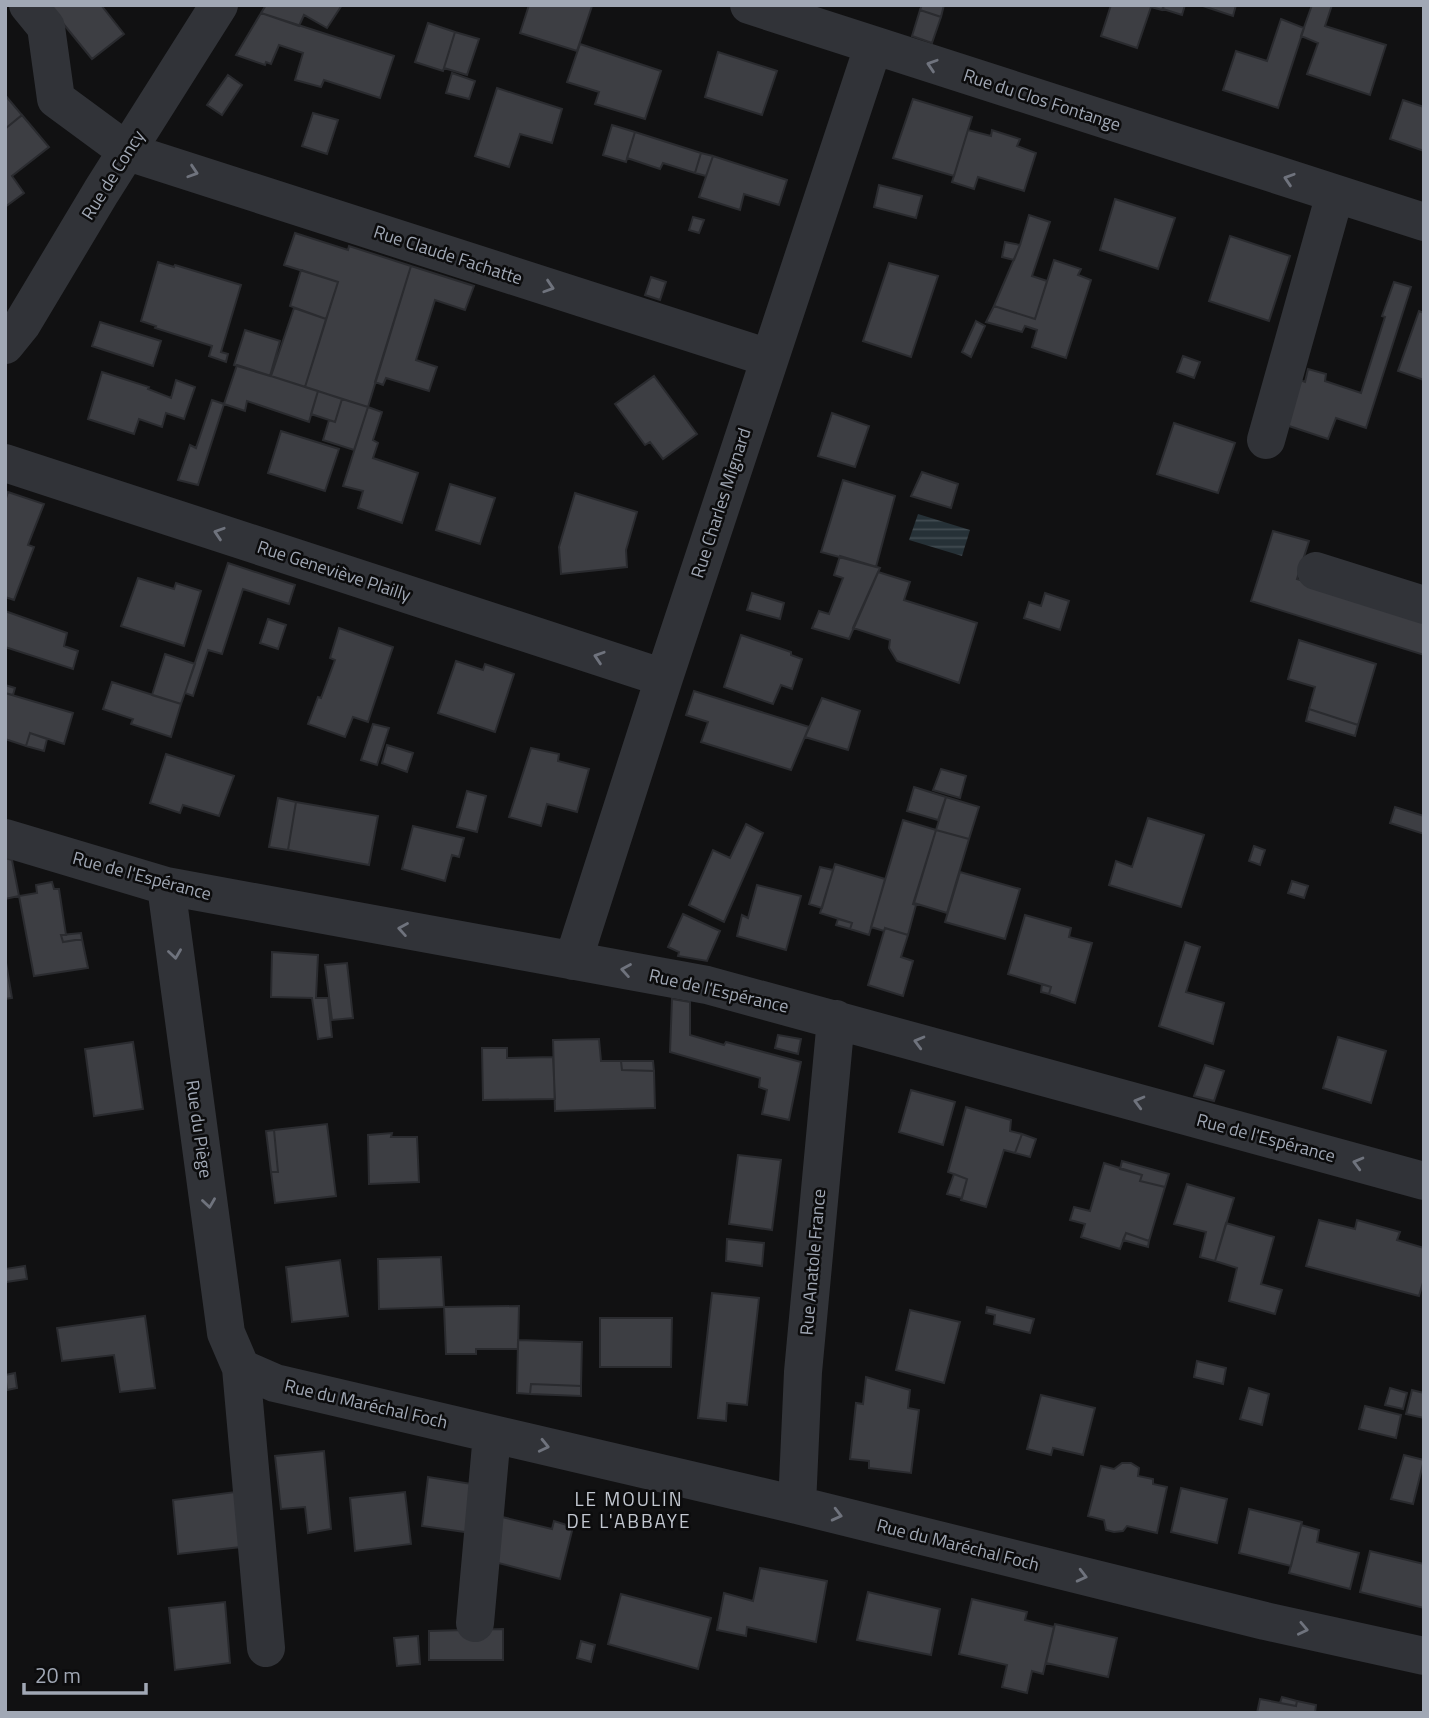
<svg xmlns="http://www.w3.org/2000/svg" width="1429" height="1718" viewBox="0 0 1429 1718" font-family="'Titillium Web',sans-serif">
  <style>
    .water { fill: url(#water-rules) }
    .building { fill: #3d3e43; stroke: #2a2b2f; stroke-width: 2 }
    .lines { fill: none; stroke-linecap: round; stroke-linejoin: round }
    .minor { stroke: #313338; stroke-width: 38 }
    .oneway { stroke: #6f737d }
    .labels { text-anchor: middle; stroke-width: 5; stroke-linejoin: round; paint-order: stroke }
    .street-label { font-size: 18px; fill: #a1a8b5; stroke: #0c0c0d }
    .neighbourhood-label { font-size: 19px; letter-spacing: 2px; fill: #c2c7d0; stroke: #0c0c0d }
  </style>
  <defs>
    <pattern id="water-rules" width="6" height="5" patternUnits="userSpaceOnUse" patternTransform="scale(1.75)"><rect width="6" height="5" fill="#263137"/><path d="M0 2.5h6" fill="none" stroke="#424c52"/></pattern>
  </defs>
  <rect width="100%" height="100%" fill="#111112"/>
  <path class="water" d="M918,514L970,530L962,556L909,540Z"/>
  <path class="building" d="M48,5H101L124,34L92,59Z
    M266,5H342L327,28L304,15L299,26L261,13Z
    M529,5L592,6L577,51L520,33Z
    M922,5H944L941,17L920,10Z
    M1111,5H1164L1162,10L1151,7L1137,48L1101,36Z
    M1164,5H1185L1182,15L1163,9Z
    M1200,5H1236L1233,16Z
    M1312,5H1332L1325,26L1386,45L1370,95L1307,74L1318,43L1301,36Z
    M920,10L941,17L932,43L912,36Z
    M261,13L394,56L380,98L324,80L321,87L295,80L303,53L279,45L271,64L266,62L265,65L236,55Z
    M1281,19L1304,28L1278,108L1223,90L1236,51L1267,61Z
    M428,23L455,32L443,71L415,62Z
    M455,32L479,39L467,75L444,68Z
    M580,44L661,71L645,119L595,104L599,92L567,82Z
    M718,52L777,71L762,115L705,97Z
    M452,73L475,81L469,99L446,93Z
    M228,75L242,85L222,115L207,105Z
    M497,88L562,109L552,143L520,134L509,167L475,156Z
    M5,95L22,115L5,129Z
    M913,99L972,117L954,176L893,158Z
    M1403,100L1424,107V151L1390,139Z
    M313,113L338,120L327,154L302,146Z
    M22,115L49,147L12,176L24,193L5,207V129Z
    M612,125L635,132L626,162L603,155Z
    M968,130L991,136L992,130L1020,139L1017,146L1036,153L1024,191L978,177L974,189L952,182Z
    M635,132L701,153L695,173L663,163L660,169L627,158Z
    M701,153L713,156L706,176L695,173Z
    M713,156L787,180L779,205L744,194L740,210L699,197Z
    M879,185L922,196L916,218L874,207Z
    M1115,199L1175,218L1158,269L1100,250Z
    M1029,215L1050,222L1032,276L1047,281L1035,319L994,306L1020,245Z
    M693,217L704,220L699,233L689,230Z
    M295,233L348,250L349,246L411,266L368,407L305,387L338,282L284,265Z
    M1230,236L1290,256L1269,321L1209,301Z
    M1005,242L1020,245L1014,260L1002,257Z
    M1054,260L1081,269L1078,275L1091,280L1066,358L1032,347L1037,330L1025,326L1022,332L986,322L994,306L1035,319Z
    M158,262L174,267L175,265L241,285L221,352L228,354L226,362L209,356L212,346L155,328L156,326L141,321Z
    M889,263L938,276L911,357L863,341Z
    M411,266L474,286L465,310L435,300L416,360L437,367L429,391L386,378L383,385L375,382Z
    M301,270L338,282L326,319L290,306Z
    M651,277L666,282L660,300L645,295Z
    M1394,282L1411,287L1366,428L1336,418L1328,439L1286,425L1300,380L1305,382L1308,369L1326,374L1325,381L1361,393L1385,317L1382,316Z
    M294,308L326,319L305,387L271,376Z
    M1419,311L1424,313V380L1398,371Z
    M976,321L985,326L971,357L962,352Z
    M100,322L161,341L153,366L92,346Z
    M245,330L280,341L270,376L234,365Z
    M1183,356L1200,362L1194,378L1177,372Z
    M237,365L318,391L309,422L247,401L245,411L224,404Z
    M102,372L149,387L148,389L171,398L176,380L195,387L184,419L166,413L162,427L139,419L134,434L88,419Z
    M654,376L697,434L663,459L650,442L645,445L615,404Z
    M318,391L342,399L335,422L311,414Z
    M342,399L368,407L354,450L323,440L329,420L335,422Z
    M212,400L224,404L198,485L178,480L190,445L196,448Z
    M368,407L382,412L373,440L378,443L373,458L418,473L402,523L358,508L363,491L343,486Z
    M832,413L869,426L855,467L818,456Z
    M1174,423L1235,443L1218,493L1157,474Z
    M281,431L339,449L325,491L268,473Z
    M922,472L958,484L951,508L911,496Z
    M843,480L895,496L876,567L821,552Z
    M450,484L495,498L480,544L436,530Z
    M8,492L44,504L28,545L34,547L14,600L5,597V501Z
    M575,493L637,512L626,550L627,567L561,574L559,547Z
    M1273,531L1309,541L1297,579L1424,618V655L1251,601Z
    M840,556L880,568L849,639L812,628L819,611L829,614L843,578L834,575Z
    M228,563L295,585L289,604L243,589L222,654L208,650L193,696L185,693Z
    M878,572L910,582L904,600L977,623L959,683L897,661L889,648L890,640L853,628Z
    M138,578L174,589L176,583L201,591L184,646L121,626Z
    M752,593L784,603L780,619L747,610Z
    M1045,593L1069,601L1060,630L1024,618L1029,602L1041,606Z
    M5,611L67,633L64,646L78,651L73,669L5,647Z
    M268,619L286,625L278,649L260,643Z
    M339,628L393,647L368,722L353,717L345,737L308,724L318,697L321,698L335,660L330,658Z
    M741,635L791,652V655L802,659L792,689L781,685L773,704L724,687Z
    M1299,640L1376,664L1358,725L1309,709L1315,687L1288,679Z
    M165,654L195,664L181,704L152,695Z
    M456,661L483,670L485,664L514,674L495,732L438,713Z
    M112,682L181,704L171,737L131,724L133,719L103,709Z
    M5,685L15,688L13,695L5,693Z
    M694,691L809,727L791,770L701,742L708,722L686,715Z
    M5,693L73,713L64,744L30,733L26,746L5,739Z
    M822,698L860,711L848,750L805,737Z
    M1309,709L1358,725L1355,736L1306,721Z
    M373,724L389,728L377,765L361,760Z
    M30,733L47,739L44,751L26,746Z
    M387,745L413,753L407,772L382,763Z
    M531,748L559,754L558,761L589,769L577,812L547,804L541,826L509,817Z
    M166,754L234,776L219,816L183,805L180,813L150,803Z
    M941,769L966,776L960,798L933,790Z
    M914,787L946,797L938,820L907,811Z
    M467,791L486,796L477,832L457,827Z
    M946,797L979,807L969,839L936,830Z
    M278,798L296,802L288,850L269,847Z
    M296,802L378,816L369,865L288,850Z
    M1395,807L1424,816V834L1390,823Z
    M1148,818L1204,835L1181,907L1109,885L1116,861L1132,867Z
    M903,820L936,830L913,904L916,905L908,935L885,928L884,931L871,927Z
    M746,824L763,833L724,922L689,905L713,850L730,858Z
    M413,826L464,838L459,857L452,855L445,881L402,869Z
    M936,830L969,839L947,913L914,903Z
    M1254,846L1265,850L1260,865L1249,861Z
    M5,858L12,860L19,896L5,899Z
    M835,864L885,879L869,935L850,929L852,923L820,913Z
    M820,867L833,870L822,908L809,904Z
    M960,872L1020,889L1005,939L945,922Z
    M1292,881L1308,886L1304,898L1288,893Z
    M52,882L54,889H59L66,935H61L63,942L82,939L88,968L34,976L19,896L37,893L36,885Z
    M757,885L801,896L786,950L737,936L742,915L748,918Z
    M683,914L720,931L707,961L678,956L679,952L668,947Z
    M1025,915L1071,928L1069,937L1092,943L1075,1003L1049,994L1051,987L1008,974Z
    M838,919L852,923L850,929L836,925Z
    M885,928L908,935L901,957L913,961L903,996L868,985Z
    M81,933L82,939L63,942L61,935Z
    M1185,942L1200,947L1186,992L1224,1003L1213,1044L1159,1026Z
    M272,952L318,955L316,998H328L332,1037L318,1039L312,998L271,997Z
    M5,957L12,998L5,999Z
    M347,963L353,1018L332,1020L325,965Z
    M1042,984L1051,987L1049,994L1041,992Z
    M672,999L690,1002V1035L724,1045L726,1042L801,1062L789,1120L762,1114L767,1090L759,1087L760,1078L670,1052Z
    M778,1035L801,1039L798,1054L775,1048Z
    M1338,1037L1386,1051L1371,1103L1323,1088Z
    M599,1039L601,1061H621L622,1070L654,1071L655,1108L555,1111L553,1040Z
    M133,1042L143,1109L94,1116L85,1049Z
    M482,1048H507V1058L553,1057L555,1099L483,1100Z
    M621,1061H653L654,1071L622,1070Z
    M1205,1065L1224,1071L1214,1101L1194,1096Z
    M911,1090L955,1102L943,1145L899,1132Z
    M966,1107L1011,1120L1010,1131L1022,1134L1015,1153L1004,1150L986,1207L961,1200L967,1179L948,1172Z
    M327,1124L336,1196L275,1203L271,1172H278L274,1130Z
    M274,1130L278,1172H271L266,1131Z
    M392,1133L391,1137H417L419,1182L369,1184L368,1135Z
    M1022,1134L1036,1139L1030,1157L1015,1153Z
    M738,1155L781,1160L772,1230L729,1224Z
    M1122,1161L1169,1174L1165,1187L1140,1181L1142,1175L1120,1169Z
    M1104,1163L1142,1175L1140,1181L1165,1187L1149,1241L1126,1233L1120,1249L1081,1237L1085,1224L1070,1220L1074,1207L1090,1211Z
    M954,1174L967,1179L962,1198L947,1194Z
    M1187,1184L1234,1198L1215,1261L1200,1257L1206,1232L1174,1224Z
    M1319,1220L1355,1229L1357,1220L1400,1232L1397,1240L1424,1248V1279L1419,1296L1306,1266Z
    M1226,1223L1274,1237L1261,1284L1282,1290L1275,1314L1229,1301L1237,1268L1215,1261Z
    M1126,1233L1149,1241L1148,1247L1123,1240Z
    M727,1239L764,1243L762,1266L726,1261Z
    M441,1257L444,1307L379,1309L378,1259Z
    M340,1260L348,1316L292,1322L286,1267Z
    M25,1266L27,1279L6,1282L5,1269Z
    M712,1293L759,1298L747,1405L727,1403L726,1421L698,1418Z
    M519,1306L518,1349H476V1354H446L444,1307Z
    M987,1307L1034,1319L1030,1333L994,1324L995,1315L986,1313Z
    M910,1310L960,1322L944,1383L896,1370Z
    M145,1316L155,1388L120,1392L114,1355L62,1361L57,1328Z
    M600,1318H672L671,1367H600Z
    M518,1340L582,1342L581,1386L531,1384L530,1394L517,1393Z
    M1197,1361L1226,1368L1223,1384L1194,1377Z
    M15,1373L17,1388L7,1390L5,1375Z
    M866,1377L910,1390L908,1408L919,1410L911,1473L869,1468V1461L850,1459L856,1403L863,1404Z
    M531,1384L581,1386V1396L530,1394Z
    M1249,1388L1269,1394L1262,1425L1240,1419Z
    M1390,1388L1407,1393L1403,1409L1385,1405Z
    M1412,1390L1424,1393V1418L1406,1414Z
    M1041,1395L1095,1408L1083,1455L1053,1448L1051,1455L1027,1449Z
    M1365,1406L1401,1415L1396,1438L1359,1429Z
    M324,1451L331,1529L308,1533L305,1507L281,1509L275,1456Z
    M1404,1455L1424,1460L1413,1504L1391,1499Z
    M1122,1463H1131L1139,1468L1138,1476L1153,1479V1484L1167,1487L1157,1533L1127,1526L1123,1531L1114,1532L1106,1530L1104,1520L1088,1516L1101,1466L1114,1469Z
    M428,1477L478,1485L472,1533L422,1526Z
    M1181,1488L1227,1499L1217,1543L1171,1532Z
    M235,1492L241,1547L178,1554L173,1500Z
    M405,1492L411,1544L355,1551L350,1498Z
    M1249,1509L1302,1522L1291,1566L1239,1553Z
    M498,1516L552,1529L554,1521L573,1527L560,1579L487,1560Z
    M1301,1525L1319,1530L1317,1542L1359,1553L1350,1589L1289,1573Z
    M1370,1551L1424,1564V1608L1360,1592Z
    M760,1568L827,1581L816,1642L747,1627L746,1636L717,1630L724,1593L753,1601Z
    M868,1592L940,1609L931,1655L857,1640Z
    M621,1594L711,1618L698,1669L608,1644Z
    M972,1599L1027,1612L1025,1620L1054,1627L1043,1674L1032,1671L1027,1693L1002,1687L1007,1665L959,1654Z
    M225,1602L230,1663L175,1670L169,1608Z
    M1055,1624L1117,1638L1108,1677L1046,1663Z
    M503,1629V1660H429V1631Z
    M418,1636L420,1664L397,1666L394,1638Z
    M581,1641L595,1645L591,1662L577,1658Z
    M1282,1697L1297,1701L1296,1706L1280,1703Z
    M1260,1699L1296,1706L1297,1701L1316,1705L1315,1713H1257Z"/>
  <g class="lines">
    <path class="minor" d="M28,5L46,27L56,99L128,152L769,358
      M749,5L1424,222
      M5,345L22,324L101,192L219,5
      M1266,440L1335,194
      M5,463L664,678
      M1316,571L1424,605
      M5,838L166,886L707,985L1424,1181
      M166,886L226,1333L241,1368L266,1648
      M573,961L664,678L873,47
      M241,1368L275,1383L797,1505L1265,1621L1424,1656
      M797,1505L803,1372L836,1019
      M475,1623L492,1434"/>
  </g>
  <defs><path id="oneway-chevron" d="M-2-3.5L2.5 0L-2 3.5" fill="none" stroke-width="1.6" stroke-linecap="round" stroke-linejoin="round" transform="scale(1.75)"/></defs>
  <g class="oneway">
    <use href="#oneway-chevron" transform="translate(932 65) rotate(-162)"/>
    <use href="#oneway-chevron" transform="translate(193 172) rotate(18)"/>
    <use href="#oneway-chevron" transform="translate(1289 179) rotate(-162)"/>
    <use href="#oneway-chevron" transform="translate(549 287) rotate(18)"/>
    <use href="#oneway-chevron" transform="translate(219 533) rotate(-162)"/>
    <use href="#oneway-chevron" transform="translate(599 657) rotate(-162)"/>
    <use href="#oneway-chevron" transform="translate(403 929) rotate(-170)"/>
    <use href="#oneway-chevron" transform="translate(175 954) rotate(82)"/>
    <use href="#oneway-chevron" transform="translate(626 970) rotate(-170)"/>
    <use href="#oneway-chevron" transform="translate(919 1042) rotate(-165)"/>
    <use href="#oneway-chevron" transform="translate(1139 1102) rotate(-165)"/>
    <use href="#oneway-chevron" transform="translate(1358 1163) rotate(-165)"/>
    <use href="#oneway-chevron" transform="translate(209 1203) rotate(82)"/>
    <use href="#oneway-chevron" transform="translate(544 1446) rotate(13)"/>
    <use href="#oneway-chevron" transform="translate(837 1515) rotate(14)"/>
    <use href="#oneway-chevron" transform="translate(1082 1576) rotate(14)"/>
    <use href="#oneway-chevron" transform="translate(1303 1629) rotate(12)"/>
  </g>
  <g class="labels">
    <g class="street-label">
      <text transform="translate(1042 100) rotate(18)" y="6">Rue du Clos Fontange</text>
      <text transform="translate(113 175) rotate(-58)" y="6">Rue de Concy</text>
      <text transform="translate(448 255) rotate(18)" y="6">Rue Claude Fachatte</text>
      <text transform="translate(721 503) rotate(-72)" y="6">Rue Charles Mignard</text>
      <text transform="translate(334 571) rotate(18)" y="6">Rue Geneviève Plailly</text>
      <text transform="translate(142 876) rotate(15)" y="6">Rue de l'Espérance</text>
      <text transform="translate(719 991) rotate(13)" y="6">Rue de l'Espérance</text>
      <text transform="translate(199 1129) rotate(82)" y="6">Rue du Piège</text>
      <text transform="translate(1266 1138) rotate(15)" y="6">Rue de l'Espérance</text>
      <text transform="translate(813 1262) rotate(-85)" y="6">Rue Anatole France</text>
      <text transform="translate(366 1404) rotate(13)" y="6">Rue du Maréchal Foch</text>
      <text transform="translate(958 1545) rotate(14)" y="6">Rue du Maréchal Foch</text>
    </g>
    <g class="neighbourhood-label">
      <text x="629" y="1506">LE MOULIN<tspan x="629" dy="22">DE L'ABBAYE</tspan></text>
    </g>
  </g>
  <rect width="1429" height="1718" fill="none" stroke="#a1a8b5" stroke-width="14"/>
  <path d="M24 1683v10h122v-10" fill="none" stroke="#a1a8b5" stroke-width="3.5"/>
  <text x="35" y="1683" font-size="21" fill="#a1a8b5" stroke="#0c0c0d" stroke-width="5" paint-order="stroke">20 m</text>
</svg>
